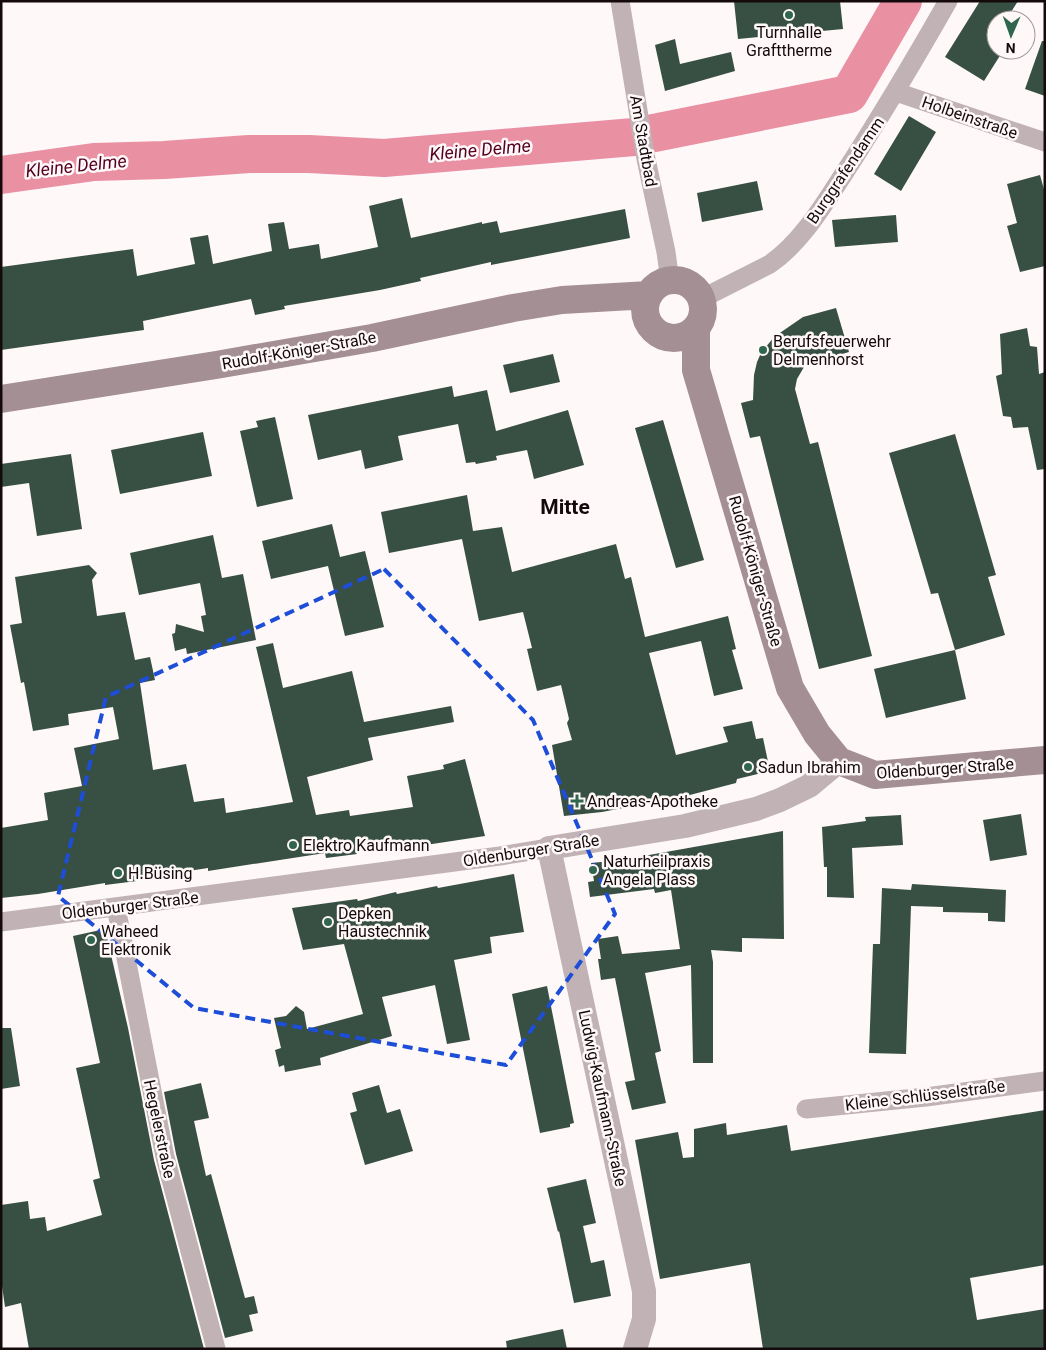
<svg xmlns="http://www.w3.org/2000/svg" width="1046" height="1350" viewBox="0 0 1046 1350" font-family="Roboto,sans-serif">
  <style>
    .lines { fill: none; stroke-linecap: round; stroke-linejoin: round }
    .river { stroke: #ea90a3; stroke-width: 38 }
    .building { fill: #384f43 }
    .minor { stroke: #c1b3b5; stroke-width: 19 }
    .tertiary { stroke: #c1b3b5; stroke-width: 24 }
    .secondary { stroke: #a49094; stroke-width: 28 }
    .marked { fill: none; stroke: #1d4ed8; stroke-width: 4; stroke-dasharray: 10 6; stroke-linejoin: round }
    .poi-dot { fill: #2f664d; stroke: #fff8f9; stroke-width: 2 }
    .labels { text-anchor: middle; stroke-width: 5; stroke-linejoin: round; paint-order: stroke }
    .poi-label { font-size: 16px; fill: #140a0c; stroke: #fff8f9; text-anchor: start }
    .street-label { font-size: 16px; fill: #140a0c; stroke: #fff8f9 }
    .water-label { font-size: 18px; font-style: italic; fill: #540121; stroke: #fff8f9 }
    .district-label { font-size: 21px; font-weight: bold; fill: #140a0c; stroke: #fff8f9 }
  </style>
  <rect width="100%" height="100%" fill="#fff8f9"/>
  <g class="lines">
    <path class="river" d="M1,175L94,162L164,160L249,154H309L384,158L634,137L849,94L903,1"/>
  </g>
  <path class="building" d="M734,1H840L843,29L738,39Z
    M980,1H1018L1006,20H996V51L1001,54L984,81L945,57Z
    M675,39L680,64L731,52L735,71L665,91L655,45Z
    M1042,41H1045V96L1025,89Z
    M909,116L936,132L901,191L874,174Z
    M1040,175L1045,193V266L1020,272L1007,226L1017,223L1007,184Z
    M757,181L763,210L702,222L697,193Z
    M402,198L411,238L482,222V224L497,221L500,233L625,209L630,238L491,265V262L420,278L421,281L380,290L284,306L285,309L255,315L251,299L143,321L144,330L1,350V267L133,249L137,276L195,264L190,238L208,235L213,264L272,251L268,224L284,222L289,249L319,244L321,259L378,247L369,206Z
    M896,215L898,242L835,247L832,220Z
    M836,308L849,352L811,363L804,367L797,379L795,389L810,444L818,442L872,656L819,669L760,436L750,438L741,403L753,400L754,375L757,362L761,353L774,337L803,317Z
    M1027,328L1030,346L1037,347L1039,374L1045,372V469L1037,470L1028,427L1013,428L1011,417L1003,416L996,376L1002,374L1000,334Z
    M553,354L560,382L510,393L503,365Z
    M452,386L454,397L487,390L496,431L568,410L584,465L534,479L527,450L496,456L497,460L476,464L475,462L466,463L458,424L398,436L403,460L365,469L361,450L318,460L308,415Z
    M275,417L293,499L257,507L240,431L258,427L256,421Z
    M663,420L704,560L676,568L635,428Z
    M203,432L212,476L120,494L111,450Z
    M955,434L996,575L988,577L1005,635L955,650L938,593L931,594L889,453Z
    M71,454L82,529L37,536L29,483L1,487V464Z
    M467,495L473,531L502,527L512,572L616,544L625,579L631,577L645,637L728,616L736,649L732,650L743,689L714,696L701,641L649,653L676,755L728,742L723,727L752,721L756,739L763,738L770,771L737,779L736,783L686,796L602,812L564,816L552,745L572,740L567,723L569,719L561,685L537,691L527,649L532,648L523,612L479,621L462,539L389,553L381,512Z
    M332,524L340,557L365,551L384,627L345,636L328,566L271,579L262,541Z
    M213,535L222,578L243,574L256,640L187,654L186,648L175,651L172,634L175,633L176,624L204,632L201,616L206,615L200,583L139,595L130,553Z
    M89,565L97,573L92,580L97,616L125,612L135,660L150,657L155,680L140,683L153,770L186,764L194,802L224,798L226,813L293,802L256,647L273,643L283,688L352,671L364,722L451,706L454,722L368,738L373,760L307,777L316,815L349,810L350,816L413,807L407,776L444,769L443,765L465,759L485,836L419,846L418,840L356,850L357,854L326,858L325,853L208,871V868L137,879V881L105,885V883L38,894L1,898V828L48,820L44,793L82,786L74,748L119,739L113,707L68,714L69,725L33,731L24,682L21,683L10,625L22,623L15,577Z
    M955,650L966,699L886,718L874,669Z
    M1021,814L1027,855L990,861L983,820Z
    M901,815L903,845L852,848L854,898L827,897V867H824L822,827L866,821L865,817Z
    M783,831L784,939L742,938V952L711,950L713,962V1063H693L691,965L645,973L661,1051L655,1053L666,1103L632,1110L625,1082L635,1080L615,978L601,980L598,959H601L598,939L618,936L622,954L680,949L671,890L655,893L654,889L590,897L588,882L594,881L591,863L621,860Z
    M514,874L524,932L490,937L492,953L454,960L470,1040L447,1044L435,985L382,997L392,1036L320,1058L321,1065L285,1072L284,1065L279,1067L275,1050L281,1048L274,1018L286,1016L296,1006L304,1012L307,1029L363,1014L344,944L303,950L292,908L357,899L358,901L396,892L397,894L437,886L438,888Z
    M912,884L1006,890L1005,922L988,921V913L943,912V907L911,906L906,1054L869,1053L873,944H880L882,888L911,890Z
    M105,929L128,1028L154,1160L204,1349H29L21,1303L5,1307L1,1279V1205L28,1201L30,1219L45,1217L47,1231L102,1215L93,1180L100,1178L76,1068L100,1063L73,936Z
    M547,986L574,1123L570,1124V1127L540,1133L512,994Z
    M1,1028H11L20,1086L1,1089Z
    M201,1083L209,1118L194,1121L206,1176L211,1174L245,1298L254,1296L258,1313L249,1315L253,1331L225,1338L176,1154L164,1092Z
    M379,1085L387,1113L400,1109L413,1151L365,1165L350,1113L357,1111L352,1093Z
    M1045,1110V1265L970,1278L977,1320L1045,1309V1349H763L750,1263L660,1279L635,1140L678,1132L683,1158L694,1157V1129L726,1123L727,1135L787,1125L791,1151Z
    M586,1179L596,1223L583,1226L591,1263L604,1260L611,1296L574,1303L559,1231L558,1232L547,1188Z
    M563,1329L567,1349H507L506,1341Z"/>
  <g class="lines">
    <path class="minor" d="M620,1L646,159L666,252L670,281
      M896,92L1045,142
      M701,299L770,264C802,242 824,204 845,172C881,116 915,59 948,1
      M116,907L165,1157L216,1349
      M1,922L500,856L549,848
      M806,1109L926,1097L1045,1081"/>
    <path class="tertiary" d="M635,1349L644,1319V1291L549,848L685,826L756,809L780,800L809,786L839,761"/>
    <path class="secondary" d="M645 309a29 29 0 1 1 58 0a29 29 0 1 1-58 0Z
      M696,329V370L790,688L817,734L839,761L875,775L1045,760
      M1,399L216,365L372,338L513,308L562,300L649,295"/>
  </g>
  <path class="marked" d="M384,569L533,720L615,914L506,1065L194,1008L58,896L106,697Z"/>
  <g class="poi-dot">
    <circle cx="789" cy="15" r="5"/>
    <circle cx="763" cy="350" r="5"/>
    <circle cx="748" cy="767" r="5"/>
    <path d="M574.5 793.5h5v5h5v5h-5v5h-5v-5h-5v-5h5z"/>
    <circle cx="293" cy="845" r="5"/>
    <circle cx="593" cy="870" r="5"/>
    <circle cx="118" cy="873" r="5"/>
    <circle cx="328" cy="922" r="5"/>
    <circle cx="91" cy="940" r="5"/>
  </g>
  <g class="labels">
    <g class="poi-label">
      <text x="789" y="38" text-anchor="middle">Turnhalle<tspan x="789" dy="18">Grafttherme</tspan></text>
      <text x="773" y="347">Berufsfeuerwehr<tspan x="773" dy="18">Delmenhorst</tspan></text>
      <text x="758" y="773">Sadun Ibrahim</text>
      <text x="587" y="807">Andreas-Apotheke</text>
      <text x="303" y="851">Elektro Kaufmann</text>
      <text x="603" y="867">Naturheilpraxis<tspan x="603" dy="18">Angela Plass</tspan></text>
      <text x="128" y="879">H.Büsing</text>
      <text x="338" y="919">Depken<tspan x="338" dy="18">Haustechnik</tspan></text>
      <text x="101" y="937">Waheed<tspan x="101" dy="18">Elektronik</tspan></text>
    </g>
    <g class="street-label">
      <text transform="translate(970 117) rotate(19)" y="6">Holbeinstraße</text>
      <text transform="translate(644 141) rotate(80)" y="6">Am Stadtbad</text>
      <text transform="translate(845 170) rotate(-56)" y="6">Burggrafendamm</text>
      <text transform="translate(299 350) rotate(-10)" y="6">Rudolf-Königer-Straße</text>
      <text transform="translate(756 571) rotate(74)" y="6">Rudolf-Königer-Straße</text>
      <text transform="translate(945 768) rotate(-4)" y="6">Oldenburger Straße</text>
      <text transform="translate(531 850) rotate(-9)" y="6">Oldenburger Straße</text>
      <text transform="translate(130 905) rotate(-7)" y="6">Oldenburger Straße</text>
      <text transform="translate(925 1095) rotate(-7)" y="6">Kleine Schlüsselstraße</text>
      <text transform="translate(603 1098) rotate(78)" y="6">Ludwig-Kaufmann-Straße</text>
      <text transform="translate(160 1129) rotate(78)" y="6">Hegelerstraße</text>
    </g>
    <g class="water-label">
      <text transform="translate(480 150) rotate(-5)" y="6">Kleine Delme</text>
      <text transform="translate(76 166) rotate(-6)" y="6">Kleine Delme</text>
    </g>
    <g class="district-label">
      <text x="565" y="514">Mitte</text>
    </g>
  </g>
  <rect width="1046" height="1350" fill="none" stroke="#140a0c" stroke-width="5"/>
  <g transform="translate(1011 35) rotate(182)"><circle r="24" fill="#fff8f9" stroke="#a1999a"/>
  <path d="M0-4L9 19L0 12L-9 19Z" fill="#2f664d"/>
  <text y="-8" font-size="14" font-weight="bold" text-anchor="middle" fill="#140a0c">N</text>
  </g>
</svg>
